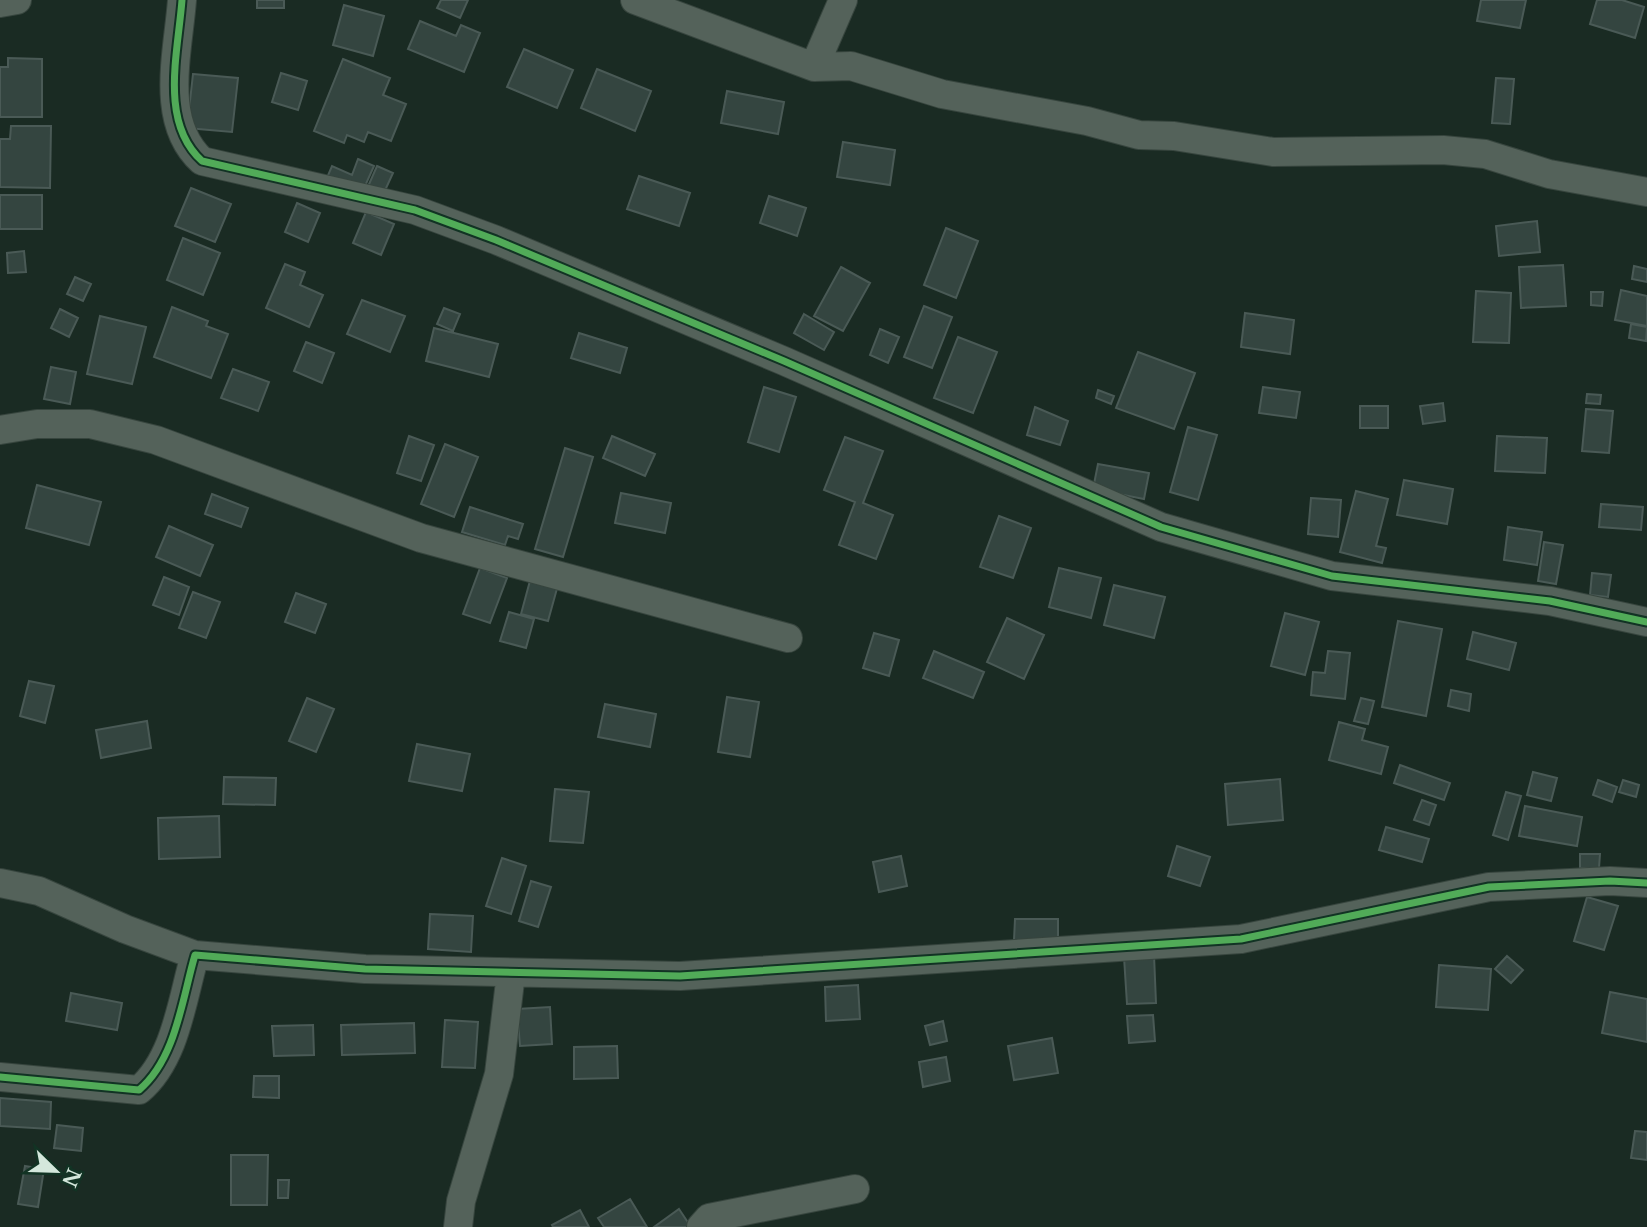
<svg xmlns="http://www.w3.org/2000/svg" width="1647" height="1227" viewBox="0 0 1647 1227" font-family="'Libre Baskerville',serif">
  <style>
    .building { fill: #344540; stroke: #4a5a56; stroke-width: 2 }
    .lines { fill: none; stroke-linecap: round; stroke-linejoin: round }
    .minor-casing { stroke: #37453e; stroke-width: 30 }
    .minor { stroke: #54625a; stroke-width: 28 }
    .cycleway-casing { stroke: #123324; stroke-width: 11 }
    .cycleway { stroke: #51ab58; stroke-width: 7 }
  </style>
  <rect width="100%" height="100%" fill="#1a2b23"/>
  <path class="building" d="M257,0H284V8H257Z
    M441,0H468L460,18L437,8Z
    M1481,0H1526L1520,28L1477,21Z
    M1597,0H1622L1644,7L1635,38L1590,24Z
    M344,5L384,16L373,56L333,45Z
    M420,21L456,36L461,25L480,33L464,72L408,49Z
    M524,49L573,70L557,108L507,87Z
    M8,58L42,59V117H0V67H8Z
    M343,59L390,78L383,95L406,104L391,141L368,132L364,142L347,135L344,143L314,131Z
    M597,69L651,91L635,131L581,108Z
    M281,73L307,81L298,110L272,102Z
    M193,74L238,78L232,132L187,128Z
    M1496,78L1514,79L1510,124L1492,123Z
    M727,91L784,102L778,134L721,123Z
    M11,126H51L50,188L0,187V139H10Z
    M843,142L895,150L890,185L837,177Z
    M358,159L374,166L361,195L326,180L332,166L352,175Z
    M377,166L393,173L382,197L366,191Z
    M639,176L690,193L679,226L627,209Z
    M191,188L231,204L215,242L175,226Z
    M0,195H42V229H0Z
    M769,196L806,208L797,236L760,223Z
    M297,203L320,213L308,242L285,232Z
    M366,212L394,224L381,255L353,243Z
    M1537,221L1540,252L1499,256L1496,226Z
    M946,228L978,241L956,298L924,285Z
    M183,238L220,253L203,295L167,280Z
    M24,251L26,272L8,273L7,253Z
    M285,264L305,272L300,285L323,295L309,327L266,308Z
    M1563,265L1566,306L1521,308L1519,267Z
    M1634,266L1647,269V282L1632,279Z
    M841,267L870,283L843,331L814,316Z
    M75,277L91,284L83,301L67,294Z
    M1621,290L1647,296V326L1615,320Z
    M1476,291L1511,293L1509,343L1473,342Z
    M1591,292H1603L1602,306L1591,305Z
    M362,300L405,316L390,352L347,334Z
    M924,306L952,317L932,368L904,357Z
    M172,307L208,321L206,326L228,334L211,378L154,357Z
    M444,308L460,314L453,331L437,324Z
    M60,309L78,318L69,337L51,328Z
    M1245,313L1294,320L1290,354L1241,347Z
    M804,314L834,332L824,350L794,333Z
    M100,316L146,327L132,384L87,374Z
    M1631,324L1647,327L1646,341L1629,338Z
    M434,328L498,344L489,377L426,361Z
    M880,329L899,337L888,363L870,355Z
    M579,333L627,348L620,373L571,358Z
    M958,337L997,352L973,413L934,398Z
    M306,342L334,353L322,383L294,371Z
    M1138,352L1195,373L1174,429L1116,408Z
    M51,367L76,372L70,404L44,399Z
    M233,369L269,382L258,411L221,398Z
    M764,387L796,397L779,452L748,442Z
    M1263,387L1300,392L1296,418L1259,413Z
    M1098,390L1114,396L1111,404L1096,398Z
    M1587,394L1601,395L1600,404L1586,403Z
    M1443,403L1445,421L1423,424L1420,406Z
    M1360,406H1388V428H1360Z
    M1035,407L1068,421L1060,445L1027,435Z
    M1586,409L1613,411L1609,453L1582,451Z
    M1188,427L1217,435L1198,500L1170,492Z
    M409,436L434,445L421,481L397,473Z
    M612,436L655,454L645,476L603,458Z
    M1497,436L1547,438L1545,473L1495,471Z
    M845,437L883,451L863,503L893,515L876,559L839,545L855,502L824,490Z
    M445,444L478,457L454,517L421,504Z
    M565,448L593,457L563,557L535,549Z
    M1098,464L1149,473L1144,499L1093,489Z
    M1404,480L1453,489L1447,524L1397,515Z
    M37,485L101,502L89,545L26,528Z
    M1356,491L1388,499L1376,546L1386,548L1382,563L1340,552Z
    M621,493L671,503L665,533L615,523Z
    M212,494L248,508L241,527L205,514Z
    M1311,498L1341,500L1338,537L1308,534Z
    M1601,504L1643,507L1641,530L1599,527Z
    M470,507L523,524L518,539L508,536L505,545L462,532Z
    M999,516L1031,528L1013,578L980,567Z
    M169,526L213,545L200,576L156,557Z
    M1508,527L1542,532L1537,565L1504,560Z
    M1544,542L1563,545L1556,584L1538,581Z
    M480,568L507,578L490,623L463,614Z
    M1059,568L1101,578L1091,618L1049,607Z
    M1592,573L1611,575L1608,597L1590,595Z
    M164,577L189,587L179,615L153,605Z
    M531,577L558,585L548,621L521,614Z
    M1114,585L1165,597L1154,638L1104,625Z
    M193,592L220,602L206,638L179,628Z
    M296,593L326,604L315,633L285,622Z
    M509,612L534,619L526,648L500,641Z
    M1285,613L1319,622L1305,675L1271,666Z
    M1007,618L1044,635L1024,679L987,662Z
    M1398,621L1442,629L1426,716L1382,707Z
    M1473,632L1516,643L1509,670L1467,659Z
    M874,633L899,640L889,676L863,668Z
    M934,651L984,672L973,698L923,678Z
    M1328,651L1350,653L1345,699L1311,695L1313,672L1325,673Z
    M29,681L54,686L45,723L20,716Z
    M1451,690L1471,694L1469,711L1448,706Z
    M727,697L759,702L750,757L718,752Z
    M307,698L334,709L316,752L289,741Z
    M1361,698L1374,701L1368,724L1354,721Z
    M605,704L656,714L650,747L598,737Z
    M147,721L151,748L101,758L96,730Z
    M1339,722L1365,729L1362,740L1388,747L1381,774L1329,760Z
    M417,744L470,754L462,791L409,781Z
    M1400,765L1450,783L1444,800L1394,783Z
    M1533,772L1557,778L1551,801L1527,795Z
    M224,777L276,778L275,805L223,804Z
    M1280,779L1283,820L1228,825L1225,784Z
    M1598,780L1617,787L1612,802L1593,795Z
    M1623,780L1639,785L1636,797L1619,792Z
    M555,789L589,792L583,843L550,841Z
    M1506,792L1521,796L1508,840L1493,835Z
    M1422,800L1436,805L1429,825L1414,820Z
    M1525,806L1582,817L1577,846L1519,836Z
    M219,816L220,857L159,859L158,818Z
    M1386,827L1429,839L1422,862L1379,850Z
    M1177,846L1210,857L1200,886L1168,876Z
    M1580,854H1600L1599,868H1580Z
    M901,856L907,886L879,892L873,862Z
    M502,858L526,866L511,914L486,906Z
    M531,881L551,887L538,927L519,921Z
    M1587,897L1618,906L1604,950L1574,941Z
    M430,914L473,916L471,952L428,949Z
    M1015,919H1058V940H1014Z
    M1154,955L1156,1003L1127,1004L1124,957Z
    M1507,956L1523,970L1511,983L1495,969Z
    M1439,965L1491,969L1488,1010L1436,1007Z
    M858,985L860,1019L826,1021L825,987Z
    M1610,992L1647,999V1042L1602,1033Z
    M71,993L122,1003L117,1030L66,1021Z
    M550,1007L552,1044L520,1046L517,1009Z
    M1153,1015L1155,1041L1129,1043L1127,1016Z
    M445,1020L478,1022L475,1068L442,1067Z
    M943,1021L947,1041L930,1045L925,1026Z
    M414,1023L415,1053L342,1055L341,1025Z
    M313,1025L314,1055L274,1056L272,1026Z
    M1052,1038L1058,1073L1014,1080L1008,1046Z
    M617,1046L618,1078L574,1079V1047Z
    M946,1057L950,1081L923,1087L919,1062Z
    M254,1076H279V1098L253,1097Z
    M0,1098L51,1102L50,1129L0,1126Z
    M57,1125L83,1128L81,1151L54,1148Z
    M1635,1131L1647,1132V1160L1631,1158Z
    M231,1155H268L267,1205H231Z
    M25,1166L44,1169L38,1207L18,1204Z
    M278,1180H289L288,1198H278Z
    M630,1199L647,1227H604L598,1218Z
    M679,1209L691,1227H654Z
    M580,1210L589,1227H553L552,1225Z"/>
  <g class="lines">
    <defs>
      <path id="minor" d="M182,0C178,53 159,122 202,161L415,210L496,240L784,361L1161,527L1332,576L1550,601L1647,622
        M635,0L814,67L851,66L942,94L1087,121L1139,135L1174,136L1273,152L1443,150L1485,154L1549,174L1647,192
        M0,3L17,0
        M814,67L843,0
        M0,430L37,424H90L156,440L421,538L788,638
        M0,883L39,891L125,929L195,955
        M0,1077L139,1090C176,1059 182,999 195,955L365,969L680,976L1241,939L1489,887L1610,881L1647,883
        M458,1227L461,1201L499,1074L511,973
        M701,1227L709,1218L855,1189"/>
    </defs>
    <use href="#minor" class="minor-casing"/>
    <use href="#minor" class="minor"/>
    <defs>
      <path id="cycleway" d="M182,0C178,53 159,122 202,161L415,210L496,240L784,361L1161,527L1332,576L1550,601L1647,622
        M0,1077L139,1090C176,1059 182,999 195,955L365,969L680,976L1241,939L1489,887L1610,881L1647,883"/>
    </defs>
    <use href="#cycleway" class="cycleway-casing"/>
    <use href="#cycleway" class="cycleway"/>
  </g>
  <g transform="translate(56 1171) rotate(113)" stroke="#123324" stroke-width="5" paint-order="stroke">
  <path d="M0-5L12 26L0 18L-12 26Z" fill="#d4e7dc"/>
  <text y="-10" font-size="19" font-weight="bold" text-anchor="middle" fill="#d4e7dc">N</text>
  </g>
</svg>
